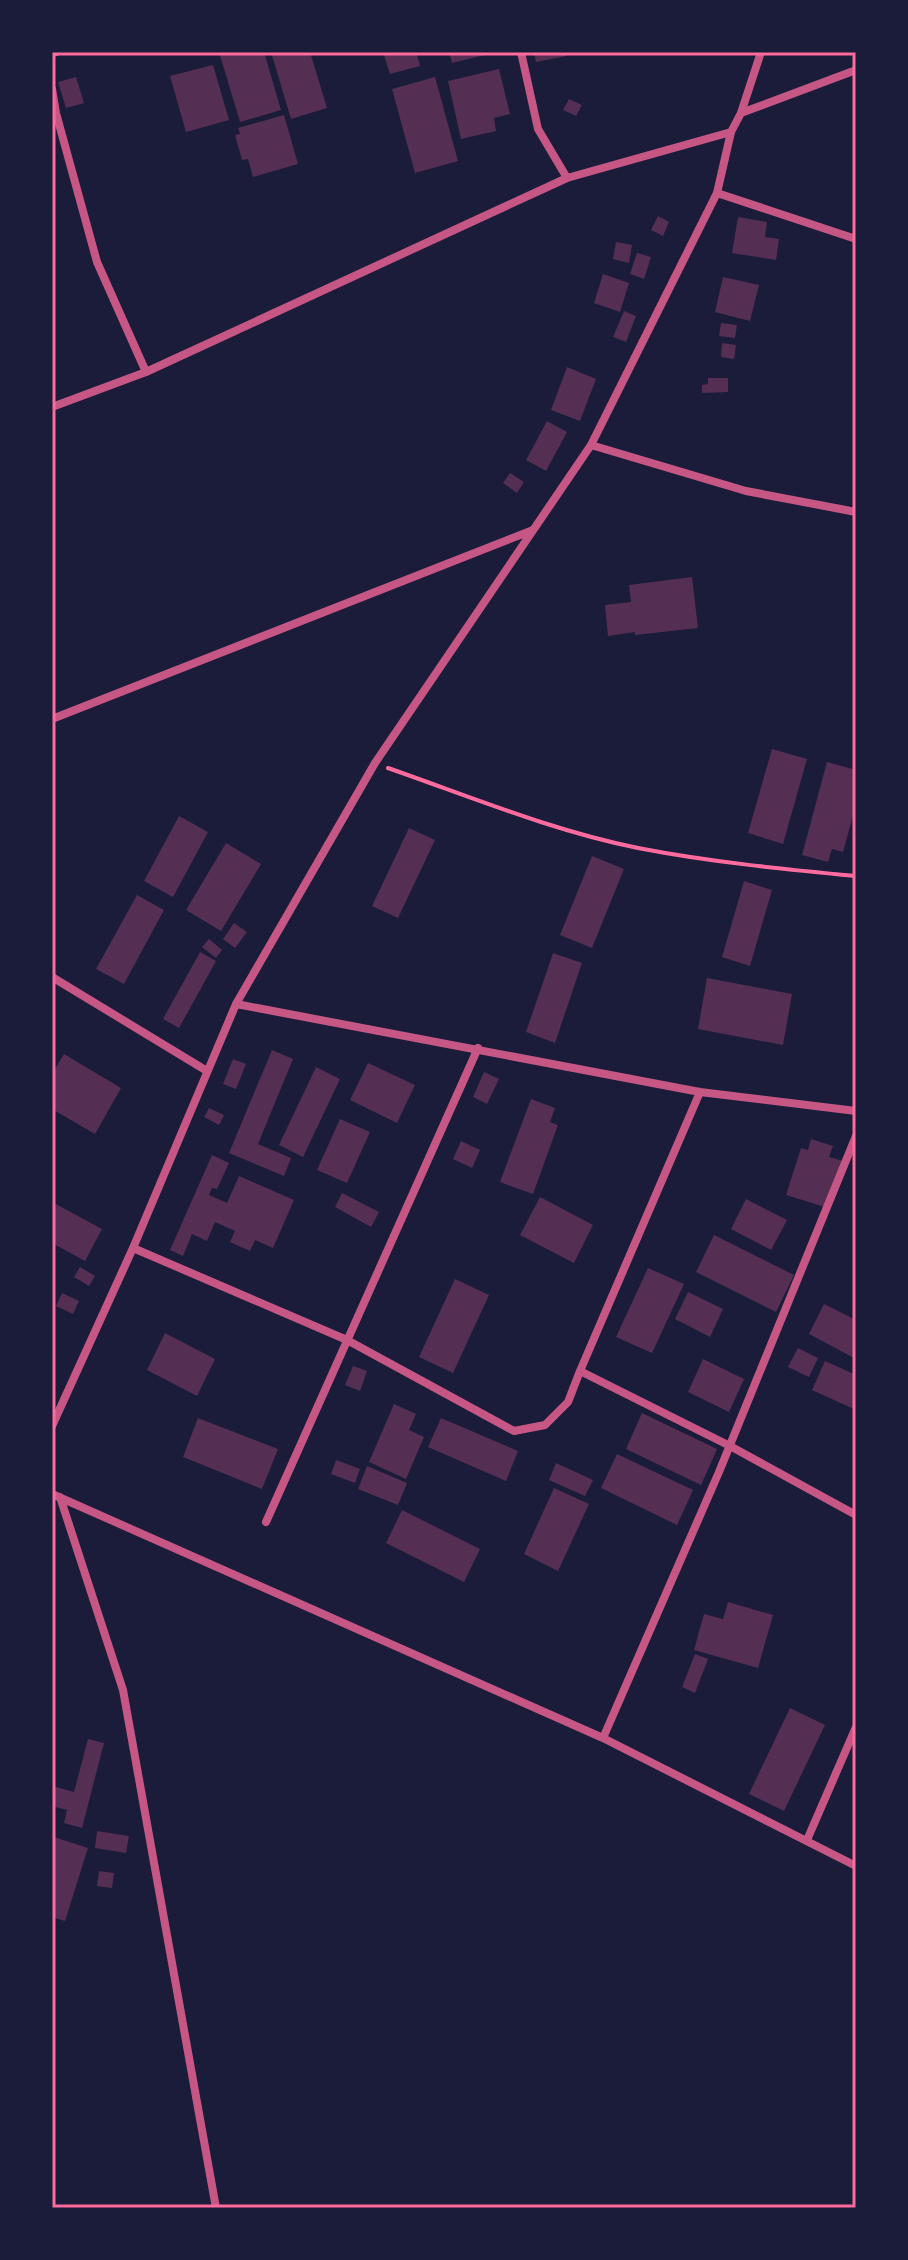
<svg xmlns="http://www.w3.org/2000/svg" width="908" height="2260" viewBox="0 0 908 2260" font-family="'Times New Roman',serif">
  <style>
    .building { fill: #542f53 }
    .lines { fill: none; stroke-linecap: round; stroke-linejoin: round }
    .path { stroke: #ff6b9d; stroke-width: 4 }
    .minor { stroke: #c65784; stroke-width: 8 }
    .neatline { fill: none; stroke: #ff6b9d; stroke-width: 3 }
  </style>
  <rect width="100%" height="100%" fill="#1b1b3a"/>
  <path class="building" d="M219,52H264L281,110L240,122Z
    M271,52H310L327,108L291,119Z
    M383,52H416L420,66L390,74Z
    M449,52H493V53L452,63Z
    M534,52H566V56L536,62Z
    M213,65L229,120L186,132L170,76Z
    M499,69L510,114L494,118L496,131L461,139L448,81Z
    M76,77L84,103L66,108L58,82Z
    M435,77L458,161L415,173L392,89Z
    M569,99L582,105L576,116L563,110Z
    M284,115L298,164L253,177L248,159L242,160L235,135L240,134L238,128Z
    M658,216L669,222L663,236L651,230Z
    M738,217L767,222L765,237L779,239L776,260L732,253Z
    M616,242L632,245L629,263L613,259Z
    M637,253L651,257L644,279L630,274Z
    M603,274L629,283L620,312L594,303Z
    M723,277L759,285L750,321L715,312Z
    M624,311L636,316L626,342L613,337Z
    M721,323L737,325L735,338L719,336Z
    M722,343L736,345L734,359L721,357Z
    M567,367L596,379L580,421L551,410Z
    M708,378H728V392L702,393V385L708,384Z
    M547,421L567,432L546,471L526,460Z
    M510,473L524,482L517,493L503,483Z
    M692,577L698,628L635,635V632L608,636L605,605L631,602L629,585Z
    M772,749L807,759L783,844L748,833Z
    M827,762L856,770V805L843,852L832,849L828,862L802,855Z
    M179,816L208,832L173,897L144,881Z
    M409,828L435,840L398,918L372,906Z
    M226,843L261,864L221,931L186,910Z
    M592,856L624,869L592,948L560,935Z
    M744,881L772,890L750,966L722,957Z
    M137,895L164,910L124,984L96,969Z
    M234,923L247,932L235,948L223,939Z
    M209,939L222,950L216,958L202,947Z
    M200,952L216,961L179,1028L163,1019Z
    M553,953L582,963L555,1043L526,1032Z
    M707,978L792,994L783,1045L698,1029Z
    M272,1050L293,1059L258,1144L291,1158L284,1176L229,1153Z
    M64,1054L121,1088L95,1134L52,1109V1074Z
    M233,1059L246,1064L236,1089L223,1084Z
    M368,1063L415,1085L397,1123L350,1100Z
    M316,1067L340,1079L303,1157L279,1145Z
    M484,1072L499,1079L487,1104L473,1097Z
    M531,1099L555,1108L550,1122L558,1125L533,1194L500,1182Z
    M209,1108L224,1115L219,1125L204,1117Z
    M340,1119L370,1132L347,1183L317,1170Z
    M811,1139L833,1146L829,1157L843,1161L828,1208L786,1195L801,1148L808,1150Z
    M461,1141L480,1150L472,1168L453,1159Z
    M212,1155L229,1163L217,1189L212,1188L209,1195L227,1203L239,1176L294,1200L273,1248L255,1240L250,1251L230,1242L235,1231L215,1222L207,1241L192,1234L183,1256L170,1250Z
    M342,1193L379,1212L371,1227L335,1207Z
    M540,1197L593,1225L574,1263L520,1235Z
    M746,1199L787,1220L771,1250L731,1229Z
    M52,1202L102,1229L85,1261L52,1243Z
    M714,1235L794,1275L776,1312L696,1272Z
    M80,1267L95,1276L89,1286L74,1277Z
    M648,1268L684,1284L652,1353L616,1337Z
    M455,1279L489,1295L453,1373L419,1357Z
    M688,1292L723,1309L710,1337L675,1319Z
    M62,1293L79,1301L73,1314L56,1306Z
    M824,1304L856,1320V1359L809,1334Z
    M165,1333L215,1359L197,1396L147,1370Z
    M798,1348L818,1358L809,1377L788,1367Z
    M703,1359L744,1379L729,1412L688,1392Z
    M825,1361L856,1375V1410L812,1390Z
    M353,1366L367,1371L360,1391L345,1385Z
    M394,1404L416,1414L409,1430L424,1437L406,1479L369,1462Z
    M642,1413L717,1449L701,1485L626,1449Z
    M198,1418L278,1449L262,1489L183,1457Z
    M441,1418L518,1451L506,1481L428,1447Z
    M617,1454L693,1490L677,1525L601,1488Z
    M336,1460L360,1469L355,1483L331,1474Z
    M556,1463L593,1480L585,1496L549,1480Z
    M367,1466L407,1483L398,1505L358,1489Z
    M554,1488L589,1504L558,1571L524,1554Z
    M402,1510L480,1549L464,1582L386,1543Z
    M728,1602L773,1615L758,1668L694,1650L704,1614L723,1619Z
    M695,1654L708,1659L695,1693L682,1687Z
    M790,1708L825,1725L784,1811L749,1794Z
    M88,1739L104,1743L82,1828L64,1823L67,1810L52,1806V1786L74,1792Z
    M97,1831L129,1836L126,1853L95,1848Z
    M54,1837L88,1848L65,1921L52,1917Z
    M99,1871L114,1873L112,1888L97,1886Z"/>
  <g class="lines">
    <path class="path" d="M388,768C471,797 553,831 638,848C710,862 783,869 856,876"/>
    <path class="minor" d="M521,52L538,129L567,178
      M52,53L56,52
      M52,89L56,113L97,262L146,372
      M741,113L856,70
      M717,193L856,239
      M52,407L146,372L567,178L731,132
      M591,445L746,491L856,512
      M52,719L533,530
      M52,977L207,1071
      M236,1004L700,1092L856,1111
      M133,1248L347,1340L514,1431L545,1425L568,1402L580,1371L700,1092
      M580,1371L730,1446L856,1515
      M52,1426L133,1248L236,1004L375,763L591,445L717,193L731,132L741,113L761,52
      M52,1494L603,1738L856,1866
      M60,1497L123,1690L216,2208
      M266,1522L478,1048
      M603,1738L719,1472L856,1136
      M807,1840L856,1727"/>
  </g>
  <rect width="908" height="2260" fill="none" stroke="#1b1b3a" stroke-width="108"/>
  <rect x="54" y="54" width="800" height="2152" class="neatline"/>
</svg>
